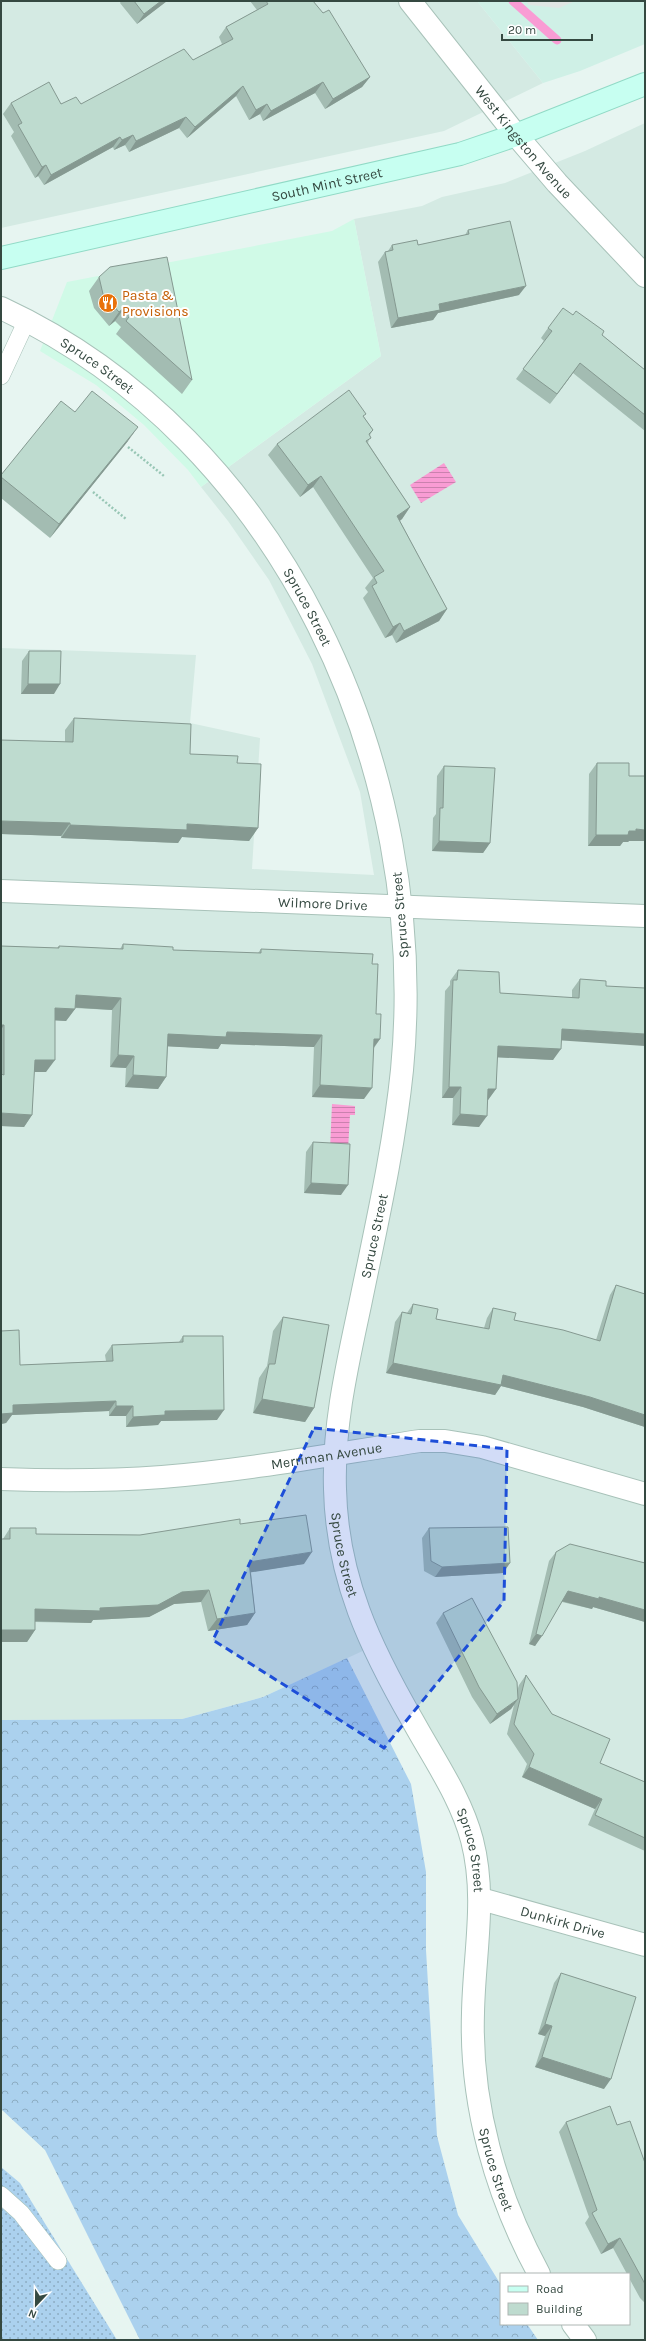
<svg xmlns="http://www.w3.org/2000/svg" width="646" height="2341" viewBox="0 0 646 2341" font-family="Karla,sans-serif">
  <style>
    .residential { fill: #d4eae3 }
    .commercial { fill: #d0fae7 }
    .education { fill: #cff0e6 }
    .grass { fill: url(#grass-dots) }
    .forest { fill: url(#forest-crowns) }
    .parking { fill: #dfe6e3 }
    .water { fill: url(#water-rules) }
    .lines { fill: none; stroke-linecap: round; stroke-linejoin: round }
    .stream { stroke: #f99cd4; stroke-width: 9 }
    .lane-casing { stroke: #a8c2b9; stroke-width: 18 }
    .street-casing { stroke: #a8c2b9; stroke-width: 24 }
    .secondary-casing { stroke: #91dac6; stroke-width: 24 }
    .path { stroke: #98c6b5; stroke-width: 2.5; stroke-dasharray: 2 2; stroke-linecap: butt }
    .lane { stroke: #fff; stroke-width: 17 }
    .street { stroke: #fff; stroke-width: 22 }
    .secondary { stroke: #c7fff1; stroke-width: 22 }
    .wall { fill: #a3bcb2 }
    .shaded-wall { fill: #859991 }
    .building { fill: #bedbcf; stroke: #859991 }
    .marked { fill: #1d4ed8; fill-opacity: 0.2; stroke: #1d4ed8; stroke-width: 3; stroke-dasharray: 8 5; stroke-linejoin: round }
    .labels { text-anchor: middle; stroke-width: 4; stroke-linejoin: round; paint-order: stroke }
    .street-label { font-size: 14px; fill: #354941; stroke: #fff }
    .food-label { font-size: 14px; fill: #c56008; stroke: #fff; text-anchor: start }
  </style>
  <defs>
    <pattern id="grass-dots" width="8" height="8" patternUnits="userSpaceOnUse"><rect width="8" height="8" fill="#abd1ee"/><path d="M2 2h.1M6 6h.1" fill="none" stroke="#8cacc2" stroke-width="1.8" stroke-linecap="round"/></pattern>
    <pattern id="forest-crowns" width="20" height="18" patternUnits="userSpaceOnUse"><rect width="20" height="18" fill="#abd1ee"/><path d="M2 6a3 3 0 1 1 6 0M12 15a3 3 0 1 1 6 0" fill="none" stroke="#8cacc2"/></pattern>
    <pattern id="water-rules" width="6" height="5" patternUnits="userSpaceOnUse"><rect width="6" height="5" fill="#f99cd4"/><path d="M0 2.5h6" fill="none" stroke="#ca81ae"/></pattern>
  </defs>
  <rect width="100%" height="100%" fill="#e7f5f1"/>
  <path class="residential" d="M1,1H477L543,83L444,131L1,228Z
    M645,123V2340H573L560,2324H629V2274H528L489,2184L472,2127L463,2070L471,1882L462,1838L448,1804L367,1649L263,1697L182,1719L1,1720V648L196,655L190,723L260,738L252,869L374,875L360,792L312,664L269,580L228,521L201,487L381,356L354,219L422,206L442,197L505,183L585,151Z"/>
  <path class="commercial" d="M354,219L381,356L201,487L188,470L144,425L96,385L40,351L67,282L332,231Z"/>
  <path class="education" d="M477,1H645V44L580,71L543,83Z"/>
  <path class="grass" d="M1,2167L20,2183L117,2340H1Z"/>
  <path class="forest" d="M347,1658L411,1784L426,1872V1950L437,2136L458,2215L501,2285V2324H527L538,2340H140L45,2150L1,2109V1720L182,1719L263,1697Z"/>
  <path class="parking" d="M526,1H575L559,8L529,5Z"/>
  <path class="water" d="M444,463L456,482L421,503L410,485Z
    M332,1104L355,1106V1115H350L348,1150L330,1149Z"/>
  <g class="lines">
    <path class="stream" d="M513,1L557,40"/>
    <defs>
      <path id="lane" d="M1,376L27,320
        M1,2195L21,2213L58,2261"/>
      <g id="street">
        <path id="s1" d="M410,1L516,135L557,183L645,276"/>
        <path id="s2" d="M1,308C283,439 431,769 402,1070C394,1149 376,1227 360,1305C347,1366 333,1426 335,1489C337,1578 370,1647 414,1723C435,1761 461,1798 472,1840C487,1898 474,1954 473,2013C470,2104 496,2195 539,2274"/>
        <path id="s3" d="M1,891L645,916"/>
        <path id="s4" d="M1,1479C54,1481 108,1481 162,1477C248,1470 334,1454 420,1441H445L482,1447L645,1494"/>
        <path id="s5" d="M481,1899L645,1945"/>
        <path d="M573,2324L585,2340"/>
      </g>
      <g id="secondary">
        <path id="s6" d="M1,258L460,154L516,135L645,84"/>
      </g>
    </defs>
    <use href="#lane" class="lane-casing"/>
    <use href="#street" class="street-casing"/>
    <use href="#secondary" class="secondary-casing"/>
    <path class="path" d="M128,447L164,476
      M93,492L126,519"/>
    <use href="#lane" class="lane"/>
    <use href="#street" class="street"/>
    <use href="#secondary" class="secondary"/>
  </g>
  <path class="wall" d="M121,1H167L137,24L120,3Z
    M250,1H313L370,77L362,87L325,109L315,93L263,121L260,114L249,120L236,96L187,138L179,128L129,152L125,145L114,150L113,147L44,185L38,176L35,178L11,136L14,132L3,114L11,103L81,104L193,60L222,44L219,37L226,27L257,10Z
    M468,230L519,295L438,313L433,320L391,328L378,262L385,252L388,251L392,245H418L465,235Z
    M99,277L192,380L182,394L116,334L121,327L115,321L109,326L94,308L89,291Z
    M573,315L602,335L645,370V431L573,373L550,404L516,379L544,341L541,338L548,328Z
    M75,412L128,441L50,538L1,498V475Z
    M364,417L373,430L370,435L368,443L410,507L402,519L400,521L447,609L439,621L396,643L392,635L385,638L363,598L368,592L365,588L373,578L313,487L300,497L268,455L277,444Z
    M29,651L54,694H21L22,661Z
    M74,718L190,754L237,763L258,828L249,841L182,837L178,843L61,838V836L1,834V740L65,742V730Z
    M597,763L629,776V841L628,842H623L620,846H588L589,774Z
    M444,766L490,843L483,853L432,851L433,818L436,814L437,776Z
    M123,944L173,950L258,953L261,949L372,964L376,1014L380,1039L374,1048L364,1099L312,1097L314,1047L221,1044L218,1049L168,1046L166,1077L158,1089L125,1087L126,1068L110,1067L112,1010L75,1008V1009L66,1021L55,1020L46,1072H34L32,1115L24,1127L1,1126V946L57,948L59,946L120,949Z
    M458,970L500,993L572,998V990L580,979L606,981L562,1040L553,1060L497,1057L496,1089L488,1100L479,1127L452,1125L453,1098H442L445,991L450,985V981Z
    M313,1142L341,1195L304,1193L306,1152Z
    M616,1285L645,1294V1427L583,1407L501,1386L495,1395L386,1373L395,1322L402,1312L407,1313L413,1304L436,1319L484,1328L487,1318L493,1308L514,1320L596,1340L610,1295Z
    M283,1317L314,1408L305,1422L253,1413L259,1378L267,1366L273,1331Z
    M1,1331L20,1365L106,1361L105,1355L112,1345L179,1342L183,1336L217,1420L161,1421L158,1425L126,1427V1416H109V1411L12,1415L6,1423L1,1424Z
    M240,1524L304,1564L251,1572L255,1613L247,1625L208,1631L201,1602L174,1604L149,1617L93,1620L91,1623L35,1622V1630L27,1642H1V1539H3L10,1528L36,1534L140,1535Z
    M429,1528L510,1563L503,1573L435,1577L424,1571L422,1538Z
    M556,1552L644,1563L645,1562V1622L593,1607L592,1609L562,1602L535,1646L529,1644L549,1561Z
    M443,1613L517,1691L519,1685L526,1675L552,1714L600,1763L645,1782V1851L588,1825L595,1809L522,1777L527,1764L507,1734L514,1705L511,1709L490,1724L472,1697L436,1623Z
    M561,1973L604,2089L535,2067L545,2036L538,2034L554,1983Z
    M566,2122L617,2125L645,2163V2303L640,2298L629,2278V2274H627L613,2248L601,2254L585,2223L589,2217L559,2132Z"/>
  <path class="shaded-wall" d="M161,1H167L137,24L144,14Z
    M370,77L362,87L325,109L333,99Z
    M323,82L315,93L263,121L271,111Z
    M243,86L236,96L187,138L195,127Z
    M267,104L260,114L249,120L256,110Z
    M186,117L179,128L129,152L136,141Z
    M133,135L125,145L114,150L122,140Z
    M120,137L113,147L44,185L51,175Z
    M46,165L38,176L35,178L42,167Z
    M526,286L519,295L438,313L433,320L391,328L398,318L439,304Z
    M125,307L115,321L109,326L119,312Z
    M580,363L573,373L550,404L557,394Z
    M138,427L128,441L50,538L59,524Z
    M321,476L313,487L300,497L308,485Z
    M410,507L402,519L389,528L397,516Z
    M447,609L439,621L396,643L404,631Z
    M400,623L392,635L385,638L393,627Z
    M28,684H60L54,694H21Z
    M1,821L70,823L61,836L1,834Z
    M187,824L258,828L249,841L182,837L178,843L61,838L70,825Z
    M636,829L645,830V841H629L628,842H623L620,846H588L596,835L629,831Z
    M439,841L490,843L483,853L432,851Z
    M76,995L121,998L112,1010L67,1007Z
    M55,1008L75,1009L66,1021L47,1020Z
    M1,1025H4L1,1030Z
    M562,1029L645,1034V1046L555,1040Z
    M227,1032L322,1035L314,1047L221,1044L218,1049L160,1046L168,1034Z
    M374,1039H380L371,1051Z
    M498,1046L561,1049L553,1060L490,1057Z
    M118,1055L134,1056L126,1068L110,1067Z
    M35,1060H55L46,1072H26Z
    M133,1075L166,1077L158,1089L125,1087Z
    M320,1085L372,1088L364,1099L312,1097Z
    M449,1087H461L453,1098H442Z
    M488,1089H496L488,1100H480Z
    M1,1113L32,1115L24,1127L1,1126Z
    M460,1114L487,1116L479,1127L452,1125Z
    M311,1183L348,1185L341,1195L304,1193Z
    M393,1363L503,1375L590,1397L645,1415V1427L583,1407L501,1386L495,1395L386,1373Z
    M262,1399L314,1408L305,1422L253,1413Z
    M116,1401L109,1411L12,1415L6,1423L1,1424V1414L13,1405Z
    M116,1406H133L126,1416H109Z
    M224,1410L217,1420L161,1421L158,1425L126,1427L133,1417L165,1411Z
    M312,1552L304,1564L241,1574L249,1562Z
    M510,1563L503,1573L435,1577L442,1567Z
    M209,1590L201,1602L174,1604L149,1617L93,1620L91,1623L27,1621L35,1609L100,1608L182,1592Z
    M568,1591L599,1597L645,1610V1622L593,1607L592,1609L561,1601Z
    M255,1613L247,1625L208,1631L217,1619Z
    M1,1630H35L27,1642H1Z
    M536,1634L542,1636L535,1646L529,1644Z
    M518,1699L511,1709L490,1724L497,1714Z
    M529,1767L602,1799L595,1809L522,1777Z
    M545,2024L552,2026L545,2036L538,2034Z
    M542,2057L611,2079L604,2089L535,2067Z
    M620,2238L613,2248L601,2254L608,2244Z"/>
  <path class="building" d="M134,1H161L144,14Z
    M266,1H313L323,13L329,10L370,77L333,99L323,82L271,111L267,104L256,110L243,86L195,127L186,117L136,141L133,135L122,140L120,137L51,175L46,165L42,167L18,125L22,123L11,103L49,82L61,104L76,97L81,104L184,49L193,60L233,39L226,27L268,4Z
    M510,221L526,286L439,304L440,310L398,318L385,252L393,250L392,245L417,240L418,245L469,234L468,230Z
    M167,257L192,380L126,321L131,314L125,307L119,312L103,294L99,277L110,267Z
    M563,308L573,315L576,311L604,331L602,335L645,370V415L580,363L557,394L523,369L552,331L548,328Z
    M349,390L366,414L363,416L373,430L369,434L371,438L366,441L410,507L397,516L447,609L404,631L400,623L393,627L372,586L377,583L374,577L384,571L321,476L308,485L277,444Z
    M92,391L138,427L59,524L1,477V475L61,401L75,412Z
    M29,651H61L60,684H28Z
    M74,718L191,724L190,754L238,756L237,763L261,764L258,828L187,824V830L70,825V823L1,821V740L73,742Z
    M597,763H629V776H645V830L636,829V831H629L628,835H596Z
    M444,766L495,768L490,843L439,841L440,808H443Z
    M123,944L173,947V950L261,953V949L373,954L372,964H378L376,1014H381L380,1039H374L372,1088L320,1085L322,1035L227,1032L226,1037L168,1034L166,1077L133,1075L134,1056L118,1055L121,998L76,995L75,1009L55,1008V1060H35L32,1115L1,1113V1074L4,1075V1025H1V946L59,948V946L123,949Z
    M458,970L499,972L500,993L579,998L580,979L606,981V986L645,988V1034L562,1029L561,1049L498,1046L496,1089H488L487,1116L460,1114L461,1087H449L453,980H457Z
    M313,1142L350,1144L348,1185L311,1183Z
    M616,1285L645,1294V1415L590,1397L503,1375L501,1385L393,1363L402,1312L411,1314L413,1304L438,1309L436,1319L489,1329L493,1308L516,1313L514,1320L563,1330L600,1341Z
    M283,1317L329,1325L314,1408L262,1399L269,1364H275Z
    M19,1330L20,1365L113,1361L112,1345L183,1342V1336H223L224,1410L165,1411V1415L133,1417V1406H116V1401L13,1405V1413L1,1414V1331Z
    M306,1515L312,1552L249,1562L255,1613L217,1619L209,1590L182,1592L158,1605L100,1608V1611L35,1609V1630H1V1539H10V1528H36V1534L140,1535L240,1519V1524Z
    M508,1527L510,1563L442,1567L431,1561L429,1528Z
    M570,1544L645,1563V1610L599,1597V1599L568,1591L542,1636L536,1634L556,1552Z
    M472,1598L517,1682L518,1699L497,1714L479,1687L443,1613Z
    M526,1675L552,1714L610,1739L600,1763L645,1782V1838L595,1815L602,1799L529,1767L534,1754L514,1724Z
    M561,1973L636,1997L611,2079L542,2057L552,2026L545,2024Z
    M610,2106L617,2125L630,2121L645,2163V2284L620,2238L608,2244L592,2213L597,2210L566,2122Z"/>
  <path class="marked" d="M314,1428L507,1449L504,1601L384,1748L213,1640Z"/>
  <defs>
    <symbol id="restaurant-disc" viewBox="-11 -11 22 22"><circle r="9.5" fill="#e8710a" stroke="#fff"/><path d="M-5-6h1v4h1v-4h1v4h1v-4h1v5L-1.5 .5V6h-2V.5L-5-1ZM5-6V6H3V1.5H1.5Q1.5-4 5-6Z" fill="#fff"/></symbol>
  </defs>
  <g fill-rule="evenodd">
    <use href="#restaurant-disc" x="97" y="292" width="22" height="22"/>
  </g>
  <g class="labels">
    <g class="street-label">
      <text dy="5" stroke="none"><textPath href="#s1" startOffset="181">West Kingston Avenue</textPath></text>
      <text dy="5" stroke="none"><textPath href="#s6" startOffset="334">South Mint Street</textPath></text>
      <text dy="5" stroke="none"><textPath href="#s2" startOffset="112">Spruce Street</textPath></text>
      <text dy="5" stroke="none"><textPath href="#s2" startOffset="436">Spruce Street</textPath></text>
      <text dy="5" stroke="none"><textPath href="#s3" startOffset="322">Wilmore Drive</textPath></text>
      <text transform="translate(400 915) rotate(-95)" y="5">Spruce Street</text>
      <text transform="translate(374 1236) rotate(-78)" y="5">Spruce Street</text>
      <text dy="5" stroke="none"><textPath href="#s4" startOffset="327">Merriman Avenue</textPath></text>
      <text dy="5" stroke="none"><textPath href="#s2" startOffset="1407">Spruce Street</textPath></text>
      <text dy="5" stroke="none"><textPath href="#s2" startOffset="1731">Spruce Street</textPath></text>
      <text dy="5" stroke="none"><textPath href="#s5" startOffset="85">Dunkirk Drive</textPath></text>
      <text dy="5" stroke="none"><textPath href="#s2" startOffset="2054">Spruce Street</textPath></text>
    </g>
    <g class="food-label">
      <text x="122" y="300">Pasta &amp;<tspan x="122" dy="16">Provisions</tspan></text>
    </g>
  </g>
  <rect width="646" height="2341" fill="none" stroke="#354941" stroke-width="4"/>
  <rect x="500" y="2273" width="130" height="52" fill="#ffffff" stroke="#aeb6b3"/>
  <rect x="508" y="2286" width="20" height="6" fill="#c7fff1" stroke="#aeb6b3"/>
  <text x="536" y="2293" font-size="12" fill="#354941">Road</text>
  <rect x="508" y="2303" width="20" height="12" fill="#bedbcf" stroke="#aeb6b3"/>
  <text x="536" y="2313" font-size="12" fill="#354941">Building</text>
  <g transform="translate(36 2305) rotate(202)" stroke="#ffffff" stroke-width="3" paint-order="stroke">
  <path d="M0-3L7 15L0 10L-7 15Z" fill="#354941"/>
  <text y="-6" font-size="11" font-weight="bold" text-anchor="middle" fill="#354941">N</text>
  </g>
  <path d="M502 34v6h90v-6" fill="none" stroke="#354941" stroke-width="2"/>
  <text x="508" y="34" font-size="12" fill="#354941" stroke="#ffffff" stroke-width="3" paint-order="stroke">20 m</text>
</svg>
